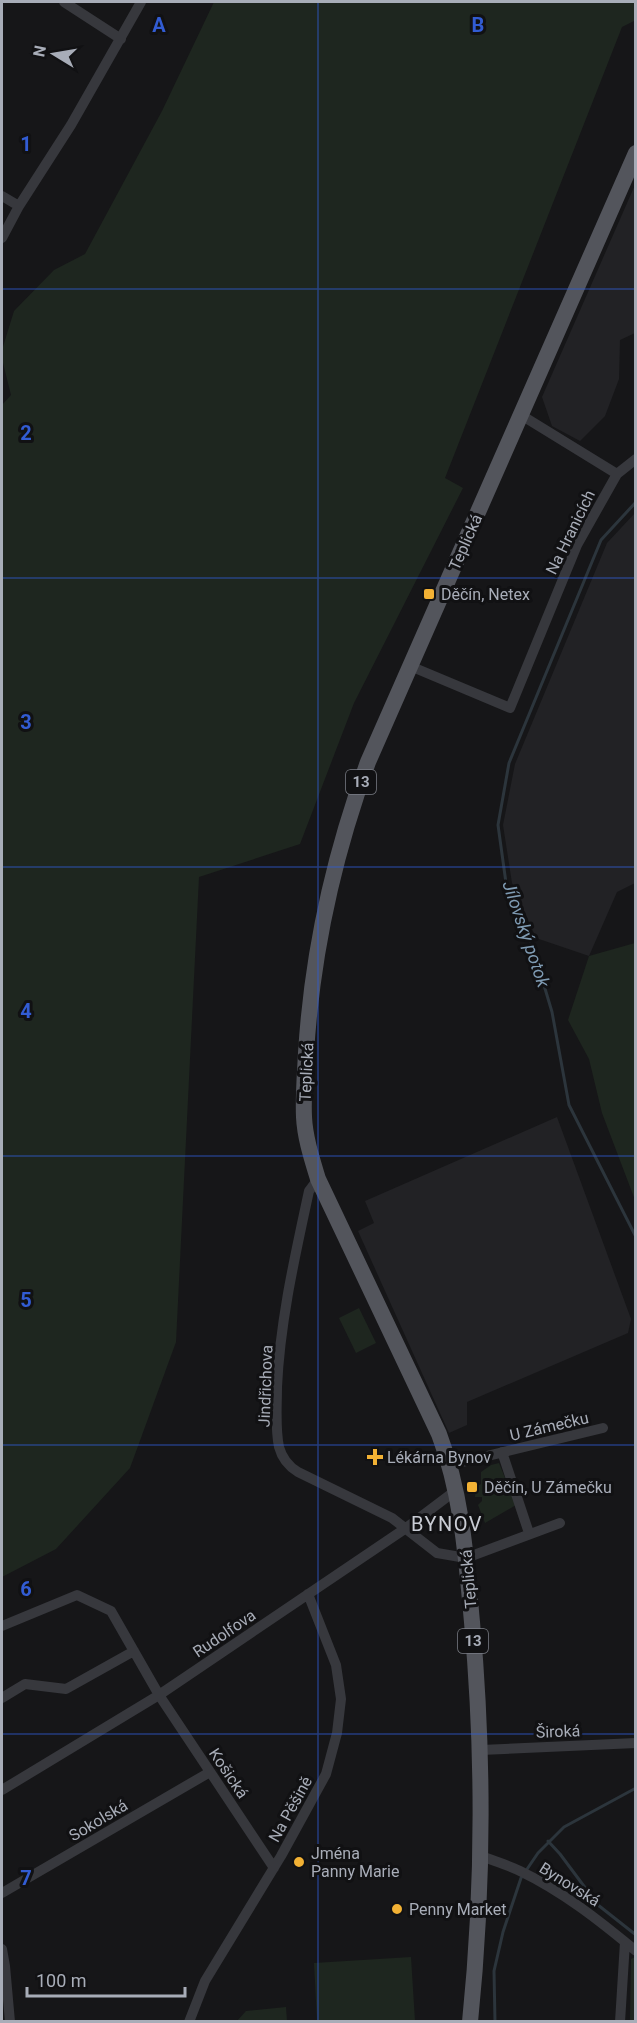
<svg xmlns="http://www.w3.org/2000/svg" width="637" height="2023" viewBox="0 0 637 2023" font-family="Roboto,sans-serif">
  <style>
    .built { fill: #222225 }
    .green { fill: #1e261f }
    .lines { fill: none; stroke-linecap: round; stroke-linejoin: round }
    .stream { stroke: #2c353c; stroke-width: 3 }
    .street { stroke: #37383d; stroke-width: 10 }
    .primary { stroke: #53555c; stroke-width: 16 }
    .grid { fill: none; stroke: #325cd3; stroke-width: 1.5; stroke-opacity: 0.55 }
    .poi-dot { fill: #f2b134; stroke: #111113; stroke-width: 2 }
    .labels { text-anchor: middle; stroke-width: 6; stroke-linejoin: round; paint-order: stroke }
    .shield { fill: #111113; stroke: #7b7e86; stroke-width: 1.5 }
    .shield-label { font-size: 15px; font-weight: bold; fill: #a8adb8 }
    .street-label { font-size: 16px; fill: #a8adb8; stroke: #111113 }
    .poi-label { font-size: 16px; fill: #a8adb8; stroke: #111113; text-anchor: start }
    .water-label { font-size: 18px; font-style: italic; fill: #7f9bb3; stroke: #111113 }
    .quarter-label { font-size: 20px; letter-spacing: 1.5px; fill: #c9ccd4; stroke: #111113 }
    .grid-label { font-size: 20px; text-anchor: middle; font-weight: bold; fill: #325cd3; stroke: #111113; stroke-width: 6; stroke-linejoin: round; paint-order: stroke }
  </style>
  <rect width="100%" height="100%" fill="#161618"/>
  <path class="built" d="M635,185V333L620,340L619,379L605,416L580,441L552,426L542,397Z
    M635,513V883L617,892L589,956L536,938L512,883L503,825L515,764L607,543Z
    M557,1117L631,1319L628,1333L467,1402V1425L449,1433L358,1231L374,1223L365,1201Z"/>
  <path class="green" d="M214,2H635L636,20L622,27L445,478L463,488L354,703L300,844L199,877L176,1342L130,1468L56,1549L2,1577V405L11,395L2,359V350L14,311L54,270L85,254L162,111Z
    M635,943H636L635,1200L602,1113L589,1059L568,1020L589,956Z
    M359,1308L376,1343L356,1353L339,1318Z
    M499,1463L516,1505L485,1523L478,1505L482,1501V1497H475L476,1487L481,1484V1472L491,1465Z
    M411,1957L415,2021H317L314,1963Z
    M635,1957V2021H630L631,1959Z
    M286,2007L287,2021H237L246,2011Z"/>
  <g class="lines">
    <path class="stream" d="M636,502L601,540L509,763L498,825L506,883L532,945L552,1012L569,1105L636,1237
      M548,1841L560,1854L598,1905L636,1935
      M495,2022L494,1971L503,1932L521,1878L538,1853L564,1827L636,1788"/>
    <path class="street" d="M64,2L121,39
      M2,196L19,206
      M2,238L19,206L71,125L141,2
      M617,474L636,459
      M410,666L510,708L577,545L617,474L521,415
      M318,1179L309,1191C295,1256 280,1321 277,1387C277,1406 275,1428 279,1447C282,1458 288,1466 298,1472L392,1518L437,1553L466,1558L560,1523
      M502,1452L529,1533
      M450,1465L603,1428
      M2,1626L77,1595L111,1611L159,1695L274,1868
      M2,1698L25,1684L66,1689L134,1651
      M481,1750L636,1743
      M2,1790L159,1695L406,1528L455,1491
      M481,1856C494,1861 508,1865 520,1871C562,1891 600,1921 636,1951
      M2,1893L210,1772
      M2,1949L5,1966L10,2022
      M189,2022L205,1981L281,1856L326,1774L337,1733L341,1699L336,1665L308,1594
      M620,2022L625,1942"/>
    <path class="primary" d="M470,2022C484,1886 484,1757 472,1622C466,1557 462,1495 439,1434L318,1179C312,1159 305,1138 304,1117C303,1096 305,1074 306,1053C312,954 334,855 368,762L636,153"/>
  </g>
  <path class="grid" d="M318,2V2022M2,289H636M2,578H636M2,867H636M2,1156H636M2,1445H636M2,1734H636"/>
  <g class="poi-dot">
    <rect x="423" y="588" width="12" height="12" rx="3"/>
    <path d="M372 1448h6v6h6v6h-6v6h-6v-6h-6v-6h6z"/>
    <rect x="466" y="1481" width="12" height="12" rx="3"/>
    <circle cx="299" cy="1862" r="6"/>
    <circle cx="397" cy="1909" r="6"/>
  </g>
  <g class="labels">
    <g class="shield">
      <rect x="346" y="770" width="30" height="24" rx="4.5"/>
      <rect x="458" y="1629" width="30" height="24" rx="4.5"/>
    </g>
    <g class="shield-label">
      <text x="361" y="787">13</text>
      <text x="473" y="1646">13</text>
    </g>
    <g class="street-label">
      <text transform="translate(570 532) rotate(-64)" y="6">Na Hranicích</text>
      <text transform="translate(465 542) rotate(-66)" y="6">Teplická</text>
      <text transform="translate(306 1072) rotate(-87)" y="6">Teplická</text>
      <text transform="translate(265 1386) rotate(-88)" y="6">Jindřichova</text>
      <text transform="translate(549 1426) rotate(-13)" y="6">U Zámečku</text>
      <text transform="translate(468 1579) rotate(-95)" y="6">Teplická</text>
      <text transform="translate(224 1633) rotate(-34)" y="6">Rudolfova</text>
      <text transform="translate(558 1731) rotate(-2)" y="6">Široká</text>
      <text transform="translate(229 1773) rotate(56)" y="6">Košická</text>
      <text transform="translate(290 1809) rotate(-61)" y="6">Na Pěšině</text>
      <text transform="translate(98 1820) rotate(-31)" y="6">Sokolská</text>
      <text transform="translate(570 1884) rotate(32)" y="6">Bynovská</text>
    </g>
    <g class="poi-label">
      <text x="441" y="600">Děčín, Netex</text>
      <text x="387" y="1463">Lékárna Bynov</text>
      <text x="484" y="1493">Děčín, U Zámečku</text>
      <text x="311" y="1859">Jména<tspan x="311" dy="18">Panny Marie</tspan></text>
      <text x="409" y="1915">Penny Market</text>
    </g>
    <g class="water-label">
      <text transform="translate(526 934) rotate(71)" y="6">Jílovský potok</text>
    </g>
    <g class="quarter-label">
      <text x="447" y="1531">BYNOV</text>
    </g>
  </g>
  <g class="grid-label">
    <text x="159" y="32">A</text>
    <text x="478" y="32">B</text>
    <text x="26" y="151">1</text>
    <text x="26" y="440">2</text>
    <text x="26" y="729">3</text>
    <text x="26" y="1018">4</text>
    <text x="26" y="1307">5</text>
    <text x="26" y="1596">6</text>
    <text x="26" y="1885">7</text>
  </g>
  <rect width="637" height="2023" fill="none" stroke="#a8adb8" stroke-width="6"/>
  <g transform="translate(54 54) rotate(281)" stroke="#111113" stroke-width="4.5" paint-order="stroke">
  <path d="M0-4.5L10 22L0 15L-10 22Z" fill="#a8adb8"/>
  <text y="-9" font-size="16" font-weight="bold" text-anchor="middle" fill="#a8adb8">N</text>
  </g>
  <path d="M27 1987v9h158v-9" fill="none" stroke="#a8adb8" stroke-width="3"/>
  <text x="36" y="1987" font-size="18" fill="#a8adb8" stroke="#111113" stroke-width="4.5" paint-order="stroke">100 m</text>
</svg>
